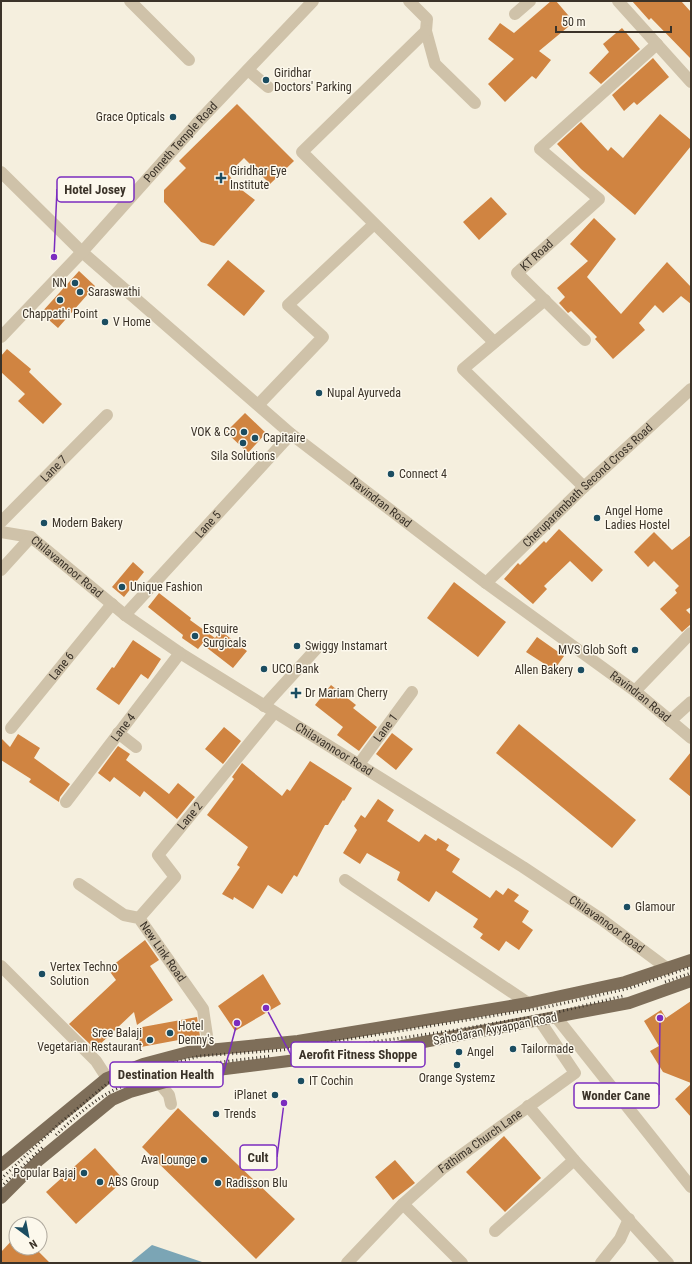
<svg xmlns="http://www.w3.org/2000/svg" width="692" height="1264" viewBox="0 0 692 1264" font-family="'Roboto Condensed',sans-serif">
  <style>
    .water { fill: #7ba5b5 }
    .building { fill: #d08441 }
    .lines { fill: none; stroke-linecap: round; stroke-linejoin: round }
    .minor { stroke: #cfc2a9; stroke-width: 12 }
    .major { stroke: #7e6e59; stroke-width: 12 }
    .rail { stroke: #3b3329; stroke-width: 3; stroke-dasharray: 1 3; stroke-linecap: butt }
    .poi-dot { fill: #1b4d61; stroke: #fcf8ec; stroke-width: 1.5 }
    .labels { text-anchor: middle; stroke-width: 3; stroke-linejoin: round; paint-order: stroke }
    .poi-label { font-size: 12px; fill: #3b3329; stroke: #fcf8ec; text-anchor: start }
    .street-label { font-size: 12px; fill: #3b3329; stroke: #fcf8ec }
    .leader { fill: none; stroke: #7b2cbf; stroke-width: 1.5 }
    .callout-dot { fill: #7b2cbf; stroke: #fcf8ec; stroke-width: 1.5 }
    .callout { fill: #fcf8ec; stroke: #7b2cbf; stroke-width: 1.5 }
    .callout-label { font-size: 13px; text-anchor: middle; font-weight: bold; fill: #3b3329 }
  </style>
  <rect width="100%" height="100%" fill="#f5efde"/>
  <path class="water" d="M152,1245L205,1263H130Z"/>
  <path class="building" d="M551,1H556L574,22L539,51L551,60L536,79L532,76L505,102L488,84L514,59L488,39L500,23L514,33Z
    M632,1H681L691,12V59L651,18L649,20Z
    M622,28L640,49L601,84L589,73L609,52L603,44Z
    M653,58L669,77L637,105L634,102L624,111L612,95Z
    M237,104L294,161L270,184L244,158L228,174L232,179L230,181L255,200L214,246L201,242L164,202V190L186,168L179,161Z
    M660,114L691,140V146L635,215L581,169L557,144L581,122L608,151L611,147L623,158Z
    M491,197L507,214L479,240L463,222Z
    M594,218L616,239L587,277L621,314L667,262L691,287V304L681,296L663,313L655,305L639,323L645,330L613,359L595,339L597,337L571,311L568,313L559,303L565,297L557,288L588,261L570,244Z
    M228,260L265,291L244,316L207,285Z
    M79,271L95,286L58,328L41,313Z
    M7,349L31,369L29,372L62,404L43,424L18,401L25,394L1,372V356Z
    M245,413L266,433L248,453L226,432Z
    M559,529L603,570L592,582L570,561L544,586L547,589L533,604L504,579L518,563L520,565L544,541L546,543Z
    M654,532L672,550L691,535V607L686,610L691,615V624L682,632L660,609L677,593L675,590L679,586L654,561L648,567L634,552Z
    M133,562L144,572L124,597L112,587Z
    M454,582L506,622L478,657L427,618Z
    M159,593L191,618L190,620L215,638L221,631L247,651L233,668L202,644L198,649L182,638L183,635L148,607Z
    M537,637L564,656L554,670L526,652Z
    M133,640L161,659L148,679L141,674L119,705L96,689L112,667L114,668Z
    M331,685L356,705L353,708L377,727L359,751L337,735L343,727L315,705Z
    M519,724L636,820L612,848L496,753Z
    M224,727L241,741L223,764L205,749Z
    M392,733L413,749L396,770L376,754Z
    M18,734L40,748L34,758L70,784L60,797L59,802L29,782L31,779L1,760V738L10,747Z
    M118,746L130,754L126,760L169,794L178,783L195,797L177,819L144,791L140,797L114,777L110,782L98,773Z
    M691,752V797L669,779Z
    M310,761L352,788L344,801L343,800L328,825H325L297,877L294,875L282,894L268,885L253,909L234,897L233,900L222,894L240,867L237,865L248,847L207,815L234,779L232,777L242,763L282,796L287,789L290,791Z
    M378,799L394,810L387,821L419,842L425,834L436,841L438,838L449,845L446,850L460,859L452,872L490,898L496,890L503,895L508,888L519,895L514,901L529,911L522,922L533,930L519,950L506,941L499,951L480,938L483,934L473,927L478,919L436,891L429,902L397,880L400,872L367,853L360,864L343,853L357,830L354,826L361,815L365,818Z
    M145,940L159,960L150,966L173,1000L137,1025L134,1012L95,1049L69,1024L116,980L108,969Z
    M263,974L281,1004L235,1031L218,1006Z
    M691,1001V1083L663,1072L650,1051L659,1046L644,1021L661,1010L666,1018Z
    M197,1017L200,1036L141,1047L137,1028Z
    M691,1084V1117L675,1099Z
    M178,1108L295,1219L256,1259L142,1147Z
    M504,1136L541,1178L505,1212L466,1172Z
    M95,1148L124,1180L76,1224L46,1192Z
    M395,1160L415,1183L393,1200L375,1177Z
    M16,1236V1248H35L50,1263H1V1252Z"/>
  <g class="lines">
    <g class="minor">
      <path d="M130,1L189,60"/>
      <path d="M409,1L427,19L426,31L435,64L475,103"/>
      <path d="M618,1L691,82"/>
      <path d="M515,14L530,1"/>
      <path d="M426,31L302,152L494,342"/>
      <path d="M248,70L268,87"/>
      <path id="s1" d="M1,172L82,252L291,434L486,583L635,691L691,738"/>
      <path d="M545,300L463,369L584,487"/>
      <path id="s2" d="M1,337L82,252L200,120L313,1"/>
      <path id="s3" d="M585,340L517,273L599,199L540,149L657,44"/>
      <path d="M259,404L323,337L288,305L373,225"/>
      <path id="s4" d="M1,522L107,415"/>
      <path id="s5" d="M1,532L31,537L125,615L180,653L523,867L601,919L668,969"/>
      <path d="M1,570L31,537"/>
      <path id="s6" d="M486,583L584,487L691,389"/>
      <path id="s7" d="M125,615L291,434"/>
      <path d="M635,691L691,633"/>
      <path d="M264,706L317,648"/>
      <path d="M670,721L691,702"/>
      <path id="s8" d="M11,728L112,604"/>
      <path d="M118,733L136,747"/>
      <path id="s9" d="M359,764L412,692"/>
      <path id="s10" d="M66,802L180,653"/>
      <path d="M345,880L528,1003"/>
      <path id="s11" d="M79,884L124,915L139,918L203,1009L209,1049"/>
      <path id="s12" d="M139,918L175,877L158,855L274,713"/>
      <path d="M1,966L96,1061L107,1078"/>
      <path d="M556,1017L691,1187"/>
      <path d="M160,1084L169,1095L171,1104"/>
      <path d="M528,1106L574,1160L668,1263"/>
      <path d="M403,1204L462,1263"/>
      <path d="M495,1231L574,1160"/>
      <path id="s13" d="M347,1263L403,1204L442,1169L575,1073L540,1021"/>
      <path d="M601,1263L620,1239L629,1219"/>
    </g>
    <path class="major" d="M1,1165L107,1078L143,1064L188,1052L298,1041L528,1003L625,982L691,960
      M1,1198L39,1160L112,1100L130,1092L201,1072L392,1048L629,1003L691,981"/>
    <path class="rail" d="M665,982L691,973
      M346,1046L456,1030L554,1013L623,996
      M56,1135C71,1120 95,1099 114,1090C163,1068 219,1062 272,1056
      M1,1179L59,1124L108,1083L155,1068L200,1056L282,1050L547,1007L630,988L691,967
      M1,1187L44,1146"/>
  </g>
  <g class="poi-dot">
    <circle cx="266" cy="80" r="4"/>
    <circle cx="173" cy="117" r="4"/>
    <path d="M219 172h4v4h4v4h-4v4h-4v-4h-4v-4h4z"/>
    <circle cx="75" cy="283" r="4"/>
    <circle cx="80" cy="292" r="4"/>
    <circle cx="60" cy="300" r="4"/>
    <circle cx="105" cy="322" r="4"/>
    <circle cx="319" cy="393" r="4"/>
    <circle cx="244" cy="432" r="4"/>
    <circle cx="255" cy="438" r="4"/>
    <circle cx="243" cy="443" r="4"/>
    <circle cx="391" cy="474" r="4"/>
    <circle cx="597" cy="518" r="4"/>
    <circle cx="44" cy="523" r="4"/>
    <circle cx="122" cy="587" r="4"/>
    <circle cx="195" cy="636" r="4"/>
    <circle cx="297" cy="646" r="4"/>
    <circle cx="635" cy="650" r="4"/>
    <circle cx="264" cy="669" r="4"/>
    <circle cx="581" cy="670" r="4"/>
    <path d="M294 687h4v4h4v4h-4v4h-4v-4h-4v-4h4z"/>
    <circle cx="627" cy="907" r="4"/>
    <circle cx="42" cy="974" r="4"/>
    <circle cx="170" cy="1033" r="4"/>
    <circle cx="150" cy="1040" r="4"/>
    <circle cx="513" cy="1049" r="4"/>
    <circle cx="459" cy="1052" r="4"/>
    <circle cx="457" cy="1065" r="4"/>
    <circle cx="301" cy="1081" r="4"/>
    <circle cx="275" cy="1095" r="4"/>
    <circle cx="216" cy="1114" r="4"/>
    <circle cx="204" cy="1160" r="4"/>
    <circle cx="84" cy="1173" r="4"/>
    <circle cx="100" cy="1182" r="4"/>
    <circle cx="218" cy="1183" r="4"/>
  </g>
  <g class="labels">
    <g class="poi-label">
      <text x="274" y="77">Giridhar<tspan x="274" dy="14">Doctors' Parking</tspan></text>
      <text x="165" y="121" text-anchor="end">Grace Opticals</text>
      <text x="230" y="175">Giridhar Eye<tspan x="230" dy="14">Institute</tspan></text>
      <text x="67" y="287" text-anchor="end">NN</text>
      <text x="88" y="296">Saraswathi</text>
      <text x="60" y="318" text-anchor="middle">Chappathi Point</text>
      <text x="113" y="326">V Home</text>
      <text x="327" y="397">Nupal Ayurveda</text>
      <text x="236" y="436" text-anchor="end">VOK &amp; Co</text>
      <text x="263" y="442">Capitaire</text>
      <text x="243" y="460" text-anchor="middle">Sila Solutions</text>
      <text x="399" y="478">Connect 4</text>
      <text x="605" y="515">Angel Home<tspan x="605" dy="14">Ladies Hostel</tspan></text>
      <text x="52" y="527">Modern Bakery</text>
      <text x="130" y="591">Unique Fashion</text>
      <text x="203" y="633">Esquire<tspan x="203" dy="14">Surgicals</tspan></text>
      <text x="305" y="650">Swiggy Instamart</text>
      <text x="627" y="654" text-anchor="end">MVS Glob Soft</text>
      <text x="272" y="673">UCO Bank</text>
      <text x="573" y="674" text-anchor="end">Allen Bakery</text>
      <text x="305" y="697">Dr Mariam Cherry</text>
      <text x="635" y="911">Glamour</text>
      <text x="50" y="971">Vertex Techno<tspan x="50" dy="14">Solution</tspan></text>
      <text x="178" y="1030">Hotel<tspan x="178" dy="14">Denny's</tspan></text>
      <text x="142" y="1037" text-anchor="end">Sree Balaji<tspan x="142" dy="14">Vegetarian Restaurant</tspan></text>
      <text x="521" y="1053">Tailormade</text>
      <text x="467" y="1056">Angel</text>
      <text x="457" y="1082" text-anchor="middle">Orange Systemz</text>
      <text x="309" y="1085">IT Cochin</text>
      <text x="267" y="1099" text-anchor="end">iPlanet</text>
      <text x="224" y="1118">Trends</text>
      <text x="196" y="1164" text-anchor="end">Ava Lounge</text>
      <text x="76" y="1177" text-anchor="end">Popular Bajaj</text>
      <text x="108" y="1186">ABS Group</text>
      <text x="226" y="1187">Radisson Blu</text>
    </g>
    <g class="street-label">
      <text dy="4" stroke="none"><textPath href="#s2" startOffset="265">Ponneth Temple Road</textPath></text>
      <text dy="4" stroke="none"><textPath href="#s3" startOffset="122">KT Road</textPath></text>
      <text dy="4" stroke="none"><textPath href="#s4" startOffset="75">Lane 7</textPath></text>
      <text dy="4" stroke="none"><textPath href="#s6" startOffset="141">Cheruparambath Second Cross Road</textPath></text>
      <text dy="4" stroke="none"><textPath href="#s1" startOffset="504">Ravindran Road</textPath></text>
      <text dy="4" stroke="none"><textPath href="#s7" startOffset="123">Lane 5</textPath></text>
      <text dy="4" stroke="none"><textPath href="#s5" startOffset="77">Chilavannoor Road</textPath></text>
      <text dy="4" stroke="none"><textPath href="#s8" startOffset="80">Lane 6</textPath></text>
      <text dy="4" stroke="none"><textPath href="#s1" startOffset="828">Ravindran Road</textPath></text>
      <text dy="4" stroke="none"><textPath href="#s10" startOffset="94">Lane 4</textPath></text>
      <text dy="4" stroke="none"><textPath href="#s9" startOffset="45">Lane 1</textPath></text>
      <text dy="4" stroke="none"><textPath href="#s5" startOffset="401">Chilavannoor Road</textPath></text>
      <text dy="4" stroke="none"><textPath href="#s12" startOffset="133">Lane 2</textPath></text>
      <text dy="4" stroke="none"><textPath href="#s5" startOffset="725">Chilavannoor Road</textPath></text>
      <text dy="4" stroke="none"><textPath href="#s11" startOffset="111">New Link Road</textPath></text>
      <text transform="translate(495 1029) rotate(-11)" y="4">Sahodaran Ayyappan Road</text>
      <text dy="4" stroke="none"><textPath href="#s13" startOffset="181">Fathima Church Lane</textPath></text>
    </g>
  </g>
  <path class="leader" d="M54 257L57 189M266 1008L291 1055M237 1023L223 1075M660 1018L659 1095M284 1103L277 1157"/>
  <g class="callout-dot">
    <circle cx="54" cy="257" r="4"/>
    <circle cx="266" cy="1008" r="4"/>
    <circle cx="237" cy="1023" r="4"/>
    <circle cx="660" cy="1018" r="4"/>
    <circle cx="284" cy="1103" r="4"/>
  </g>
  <g class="callout">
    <rect x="57" y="177" width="77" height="25" rx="4"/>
    <rect x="291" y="1042" width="134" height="25" rx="4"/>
    <rect x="110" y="1062" width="113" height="25" rx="4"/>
    <rect x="574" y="1083" width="85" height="25" rx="4"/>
    <rect x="240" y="1145" width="37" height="25" rx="4"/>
  </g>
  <g class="callout-label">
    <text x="95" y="194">Hotel Josey</text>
    <text x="358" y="1059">Aerofit Fitness Shoppe</text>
    <text x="166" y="1079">Destination Health</text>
    <text x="616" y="1100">Wonder Cane</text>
    <text x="258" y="1162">Cult</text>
  </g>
  <rect width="692" height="1264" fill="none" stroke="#3b3329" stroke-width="4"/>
  <g transform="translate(28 1236) rotate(148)"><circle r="19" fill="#fcf8ec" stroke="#afa99e"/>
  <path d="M0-3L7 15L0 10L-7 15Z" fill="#1b4d61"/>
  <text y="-6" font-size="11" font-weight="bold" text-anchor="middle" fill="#3b3329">N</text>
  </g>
  <path d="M556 26v6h115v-6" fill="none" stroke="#3b3329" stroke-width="2"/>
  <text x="562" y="26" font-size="12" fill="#3b3329" stroke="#fcf8ec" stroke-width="3" paint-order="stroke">50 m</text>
</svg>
